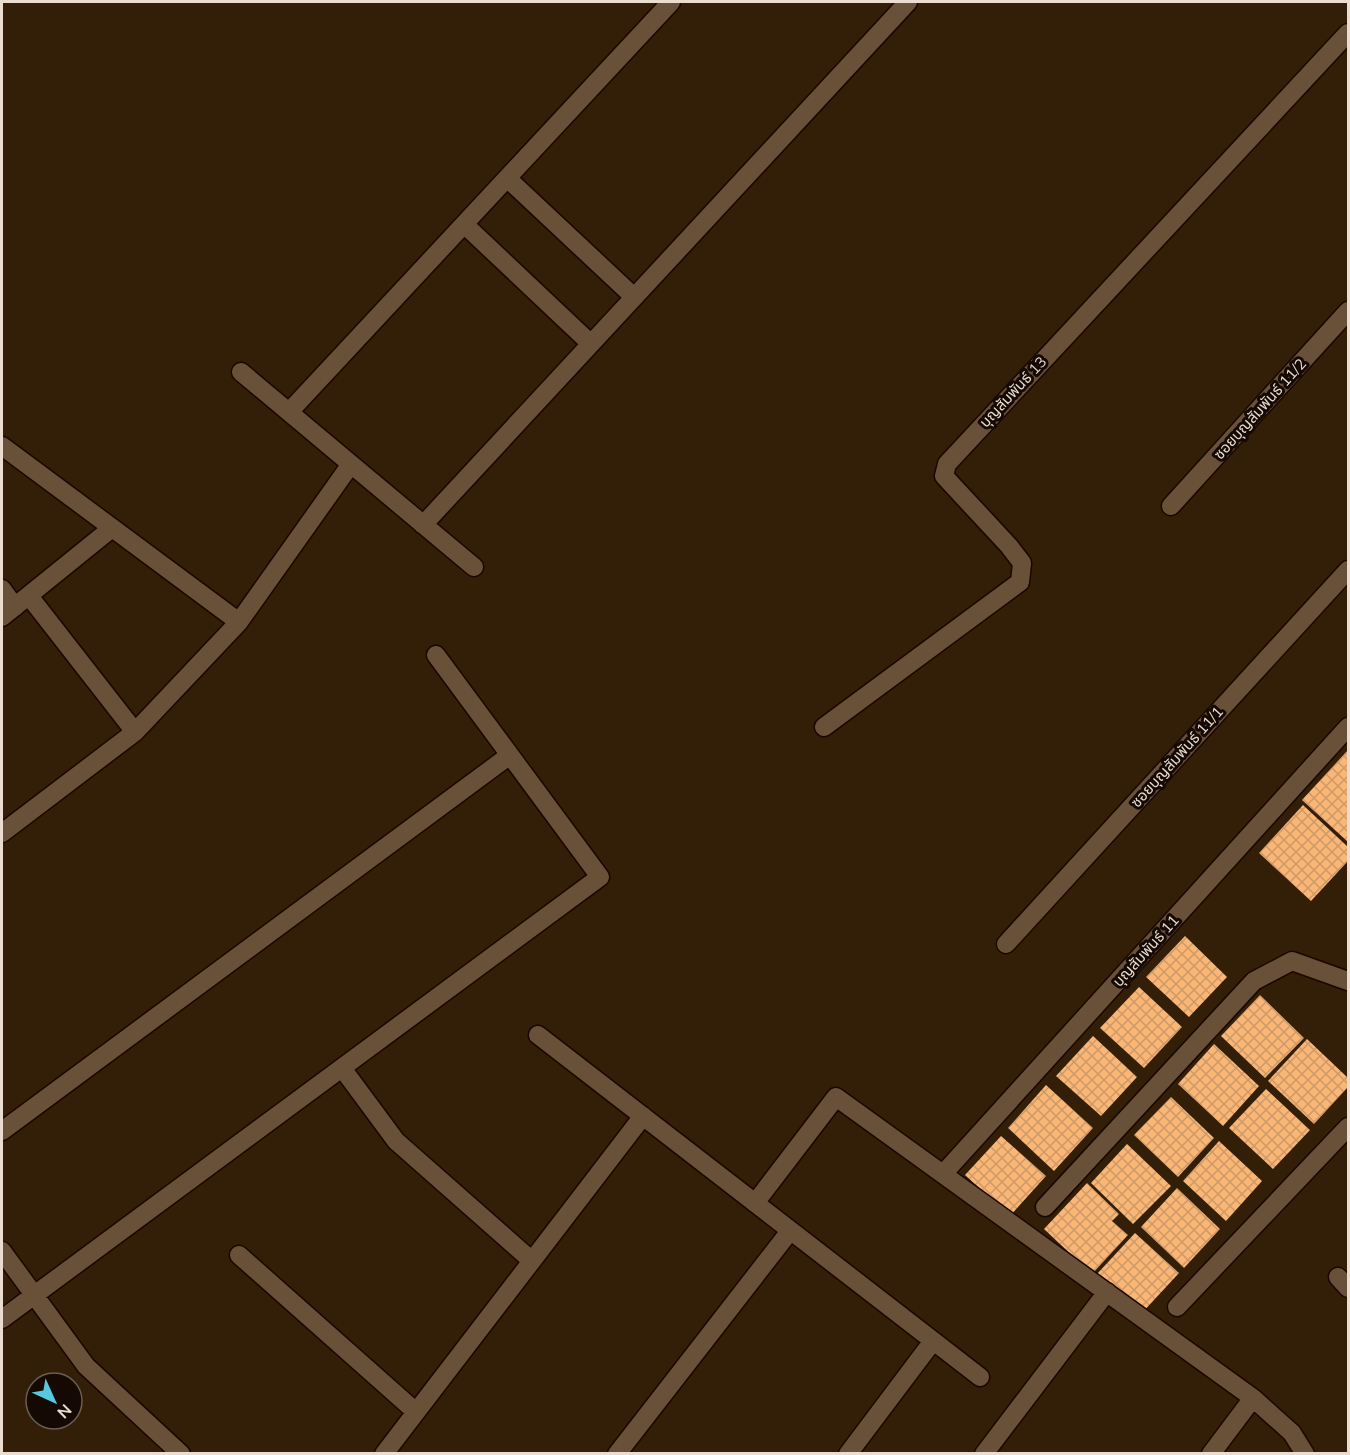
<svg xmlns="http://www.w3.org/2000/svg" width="1350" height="1455" viewBox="0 0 1350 1455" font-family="Mulish,'Noto Sans Thai',sans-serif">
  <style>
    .building { fill: url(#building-cross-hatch) }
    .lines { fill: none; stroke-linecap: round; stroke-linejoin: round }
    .minor-casing { stroke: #1a0700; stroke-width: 21 }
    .minor { stroke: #685039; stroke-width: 18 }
    .labels { text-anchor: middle; stroke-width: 6; stroke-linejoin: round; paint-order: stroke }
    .street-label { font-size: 15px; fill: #eadccf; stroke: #140a03 }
  </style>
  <defs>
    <pattern id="building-cross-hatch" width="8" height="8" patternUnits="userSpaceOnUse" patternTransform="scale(1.5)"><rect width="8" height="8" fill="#fab675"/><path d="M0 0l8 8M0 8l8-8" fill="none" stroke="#cd9967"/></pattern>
  </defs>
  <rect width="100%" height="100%" fill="#331e07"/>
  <path class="building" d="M1348,750V842L1302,800Z
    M1303,805L1348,847V861L1311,901L1259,853Z
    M1185,936L1227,977L1189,1017L1146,977Z
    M1139,987L1182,1027L1144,1068L1100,1028Z
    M1260,995L1304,1038L1265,1078L1221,1036Z
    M1093,1036L1137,1077L1101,1116L1056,1076Z
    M1307,1039L1348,1078V1087L1314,1124L1268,1081Z
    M1214,1044L1259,1086L1223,1126L1178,1084Z
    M1046,1085L1093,1128L1054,1171L1008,1128Z
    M1266,1089L1310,1130L1273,1169L1229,1128Z
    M1171,1097L1214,1138L1178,1177L1134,1135Z
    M1001,1136L1046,1176L1010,1216L965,1175Z
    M1219,1141L1262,1181L1226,1221L1183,1181Z
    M1127,1144L1171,1186L1133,1224L1091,1183Z
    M1087,1183L1119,1214L1112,1221L1128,1235L1092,1274L1044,1229Z
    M1177,1188L1220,1229L1184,1268L1141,1227Z
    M1135,1233L1179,1273L1141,1314L1097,1274Z"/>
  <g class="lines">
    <defs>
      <path id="minor" d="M508,179L634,297
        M465,225L590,343
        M241,372L474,567
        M289,412L671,2
        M2,446L239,622
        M1171,506L1348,311
        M423,525L908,2
        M2,589L15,607
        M29,596L135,732
        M2,617L112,528
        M824,727L1020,582L1022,563L1009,546L944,476L947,464L1348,33
        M2,833L135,732L239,622L351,464
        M1006,944L1348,570
        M538,1035L980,1377
        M342,1068L396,1141L532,1261
        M2,1131L510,755
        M943,1174L1348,727
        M755,1203L836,1097L1253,1398L1292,1433L1305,1454
        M1045,1207L1254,981L1292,961L1348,981
        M2,1251L86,1366L181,1454
        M239,1255L416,1412
        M1338,1277L1348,1288
        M1177,1307L1348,1127
        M2,1319L600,877L436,655
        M384,1454L643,1116
        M617,1454L790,1231
        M848,1454L933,1341
        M984,1454L1107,1292
        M1211,1454L1253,1398"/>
    </defs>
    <use href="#minor" class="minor-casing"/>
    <use href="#minor" class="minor"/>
  </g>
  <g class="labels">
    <g class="street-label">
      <text transform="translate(1013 392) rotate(-47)" y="5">บุญสัมพันธ์ 13</text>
      <text transform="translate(1260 409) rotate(-48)" y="5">ซอยบุญสัมพันธ์ 11/2</text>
      <text transform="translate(1177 757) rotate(-48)" y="5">ซอยบุญสัมพันธ์ 11/1</text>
      <text transform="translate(1146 951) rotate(-48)" y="5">บุญสัมพันธ์ 11</text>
    </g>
  </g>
  <rect width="1350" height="1455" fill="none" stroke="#eadccf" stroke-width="6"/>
  <g transform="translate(54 1401) rotate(135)"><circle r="28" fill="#140a03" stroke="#6a5e55" stroke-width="1.5"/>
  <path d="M0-4.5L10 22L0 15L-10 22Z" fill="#56c9e1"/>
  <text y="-9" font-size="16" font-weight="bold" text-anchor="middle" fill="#eadccf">N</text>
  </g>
</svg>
